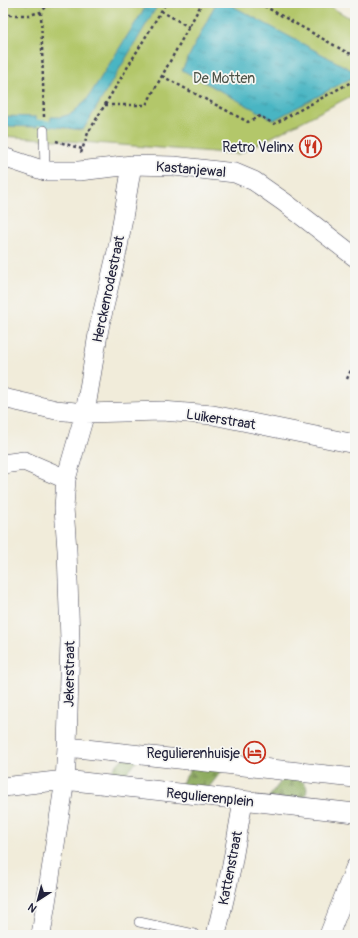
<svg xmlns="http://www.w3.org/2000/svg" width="358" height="938" viewBox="0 0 358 938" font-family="Pangolin,sans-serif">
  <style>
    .forest { fill: url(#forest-firs); stroke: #58674d }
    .park { fill: #b3c76b; stroke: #6a7453 }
    .water { fill: url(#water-ripples); stroke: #356c7f }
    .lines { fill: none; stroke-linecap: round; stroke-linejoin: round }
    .stream { stroke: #48b5c3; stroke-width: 5.5 }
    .lane-casing { stroke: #414053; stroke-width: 10 }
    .street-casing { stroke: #414053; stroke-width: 20 }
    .path { stroke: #414053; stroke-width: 2.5; stroke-dasharray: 3 3; stroke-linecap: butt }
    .lane { stroke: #fff; stroke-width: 9 }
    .street { stroke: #fff; stroke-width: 19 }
    .labels { text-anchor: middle; stroke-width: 3.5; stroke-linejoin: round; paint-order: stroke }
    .park-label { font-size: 14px; fill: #4e5449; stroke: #f6f6f2 }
    .poi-label { font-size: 14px; fill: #22223b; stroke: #f6f6f2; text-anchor: end }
    .street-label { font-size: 14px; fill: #22223b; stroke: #f6f6f2 }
  </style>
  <defs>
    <pattern id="forest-firs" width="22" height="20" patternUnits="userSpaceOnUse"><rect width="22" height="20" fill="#8eac5f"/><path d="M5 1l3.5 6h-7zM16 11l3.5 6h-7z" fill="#748c50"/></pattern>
    <pattern id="water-ripples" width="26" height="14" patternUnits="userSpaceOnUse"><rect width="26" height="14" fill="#48b5c3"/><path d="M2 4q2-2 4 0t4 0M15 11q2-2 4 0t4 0" fill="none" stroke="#3c93a0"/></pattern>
  </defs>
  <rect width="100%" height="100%" fill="#f6f6f2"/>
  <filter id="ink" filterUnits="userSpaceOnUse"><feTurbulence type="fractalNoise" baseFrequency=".025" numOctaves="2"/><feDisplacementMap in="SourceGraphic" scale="8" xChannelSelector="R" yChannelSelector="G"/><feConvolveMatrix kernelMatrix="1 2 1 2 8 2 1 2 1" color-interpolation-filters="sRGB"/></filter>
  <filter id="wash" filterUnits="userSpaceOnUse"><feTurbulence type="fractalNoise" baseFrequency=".012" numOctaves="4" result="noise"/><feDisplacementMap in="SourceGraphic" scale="16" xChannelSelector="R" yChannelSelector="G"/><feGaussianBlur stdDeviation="0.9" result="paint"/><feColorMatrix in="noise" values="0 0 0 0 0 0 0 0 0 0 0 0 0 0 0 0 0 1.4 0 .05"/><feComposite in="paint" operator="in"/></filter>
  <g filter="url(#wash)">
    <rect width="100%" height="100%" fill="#f1ecda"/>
    <path class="forest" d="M124,757L139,759L118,782L103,779Z
      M194,765L224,768L206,791L179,787Z
      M285,776C299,779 314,782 303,800L269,797Z"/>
    <path class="park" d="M3,3H324L355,21V94L239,154L3,136Z"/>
    <path class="water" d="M148,3H159L83,130L50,126L51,117H61L71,114L86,101Z
      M216,3H227L355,72V76L274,120L182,70Z
      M3,116L36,117L37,127L3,126Z"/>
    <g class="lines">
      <path class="stream" d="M31,122L58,124"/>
    </g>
  </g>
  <g filter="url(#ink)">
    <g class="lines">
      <defs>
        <path id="lane" d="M44,130L45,171
          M139,922L194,934"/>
        <path id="street" d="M3,157L45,171H79L132,165L174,166L235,173L254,181L284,202L355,257
          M3,398L56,410L85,413L162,411L213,415L355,444
          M3,464L24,461L66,479
          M67,747L355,778
          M3,787L65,780L355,813
          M41,935L65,780L67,747L70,641L67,550L64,508L66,479L85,413L99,328L118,247L132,165
          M216,935L232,865L243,801
          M329,935L355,868"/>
      </defs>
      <use href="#lane" class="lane-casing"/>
      <use href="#street" class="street-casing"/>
      <path class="path" d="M259,3L348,53L355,54
        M161,11L189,27
        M41,12L44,117
        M3,15H29L41,12L50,3
        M162,76L248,122L260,116L274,124L355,80
        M105,105H146L202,3
        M56,141L82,149
        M81,153L88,133L166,3
        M347,379L355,361"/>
      <use href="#lane" class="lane"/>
      <use href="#street" class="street"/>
    </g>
  </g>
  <defs>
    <symbol id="restaurant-ring" viewBox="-11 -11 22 22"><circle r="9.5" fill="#f6f6f2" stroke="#c8321e" stroke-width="1.5"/><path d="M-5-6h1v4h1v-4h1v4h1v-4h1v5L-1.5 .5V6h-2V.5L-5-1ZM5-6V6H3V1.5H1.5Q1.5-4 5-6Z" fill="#c8321e"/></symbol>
    <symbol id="hotel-ring" viewBox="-11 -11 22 22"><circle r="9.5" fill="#f6f6f2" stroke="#c8321e" stroke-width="1.5"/><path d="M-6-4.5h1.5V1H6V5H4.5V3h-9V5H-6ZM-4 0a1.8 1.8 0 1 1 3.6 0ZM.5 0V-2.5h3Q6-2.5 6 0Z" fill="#c8321e"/></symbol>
  </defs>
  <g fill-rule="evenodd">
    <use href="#restaurant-ring" x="298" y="134" width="25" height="25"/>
    <use href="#hotel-ring" x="242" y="740" width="25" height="25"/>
  </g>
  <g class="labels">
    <g class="park-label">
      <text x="224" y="83">De Motten</text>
    </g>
    <g class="poi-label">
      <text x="294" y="152">Retro Velinx</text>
      <text x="240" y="758">Regulierenhuisje</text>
    </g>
    <g class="street-label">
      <text transform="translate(191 169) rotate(5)" y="5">Kastanjewal</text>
      <text transform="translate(108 289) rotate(-78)" y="5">Herckenrodestraat</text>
      <text transform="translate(221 419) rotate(9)" y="5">Luikerstraat</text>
      <text transform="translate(69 674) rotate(-89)" y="5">Jekerstraat</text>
      <text transform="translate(210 797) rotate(6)" y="5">Regulierenplein</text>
      <text transform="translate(230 868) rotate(-79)" y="5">Kattenstraat</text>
    </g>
  </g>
  <rect width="358" height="938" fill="none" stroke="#f6f6f2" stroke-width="16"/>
  <g transform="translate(38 900) rotate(216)" stroke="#f6f6f2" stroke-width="3" paint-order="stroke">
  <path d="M0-3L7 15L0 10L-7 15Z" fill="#22223b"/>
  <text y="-6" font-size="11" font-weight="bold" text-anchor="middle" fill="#22223b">N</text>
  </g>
</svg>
